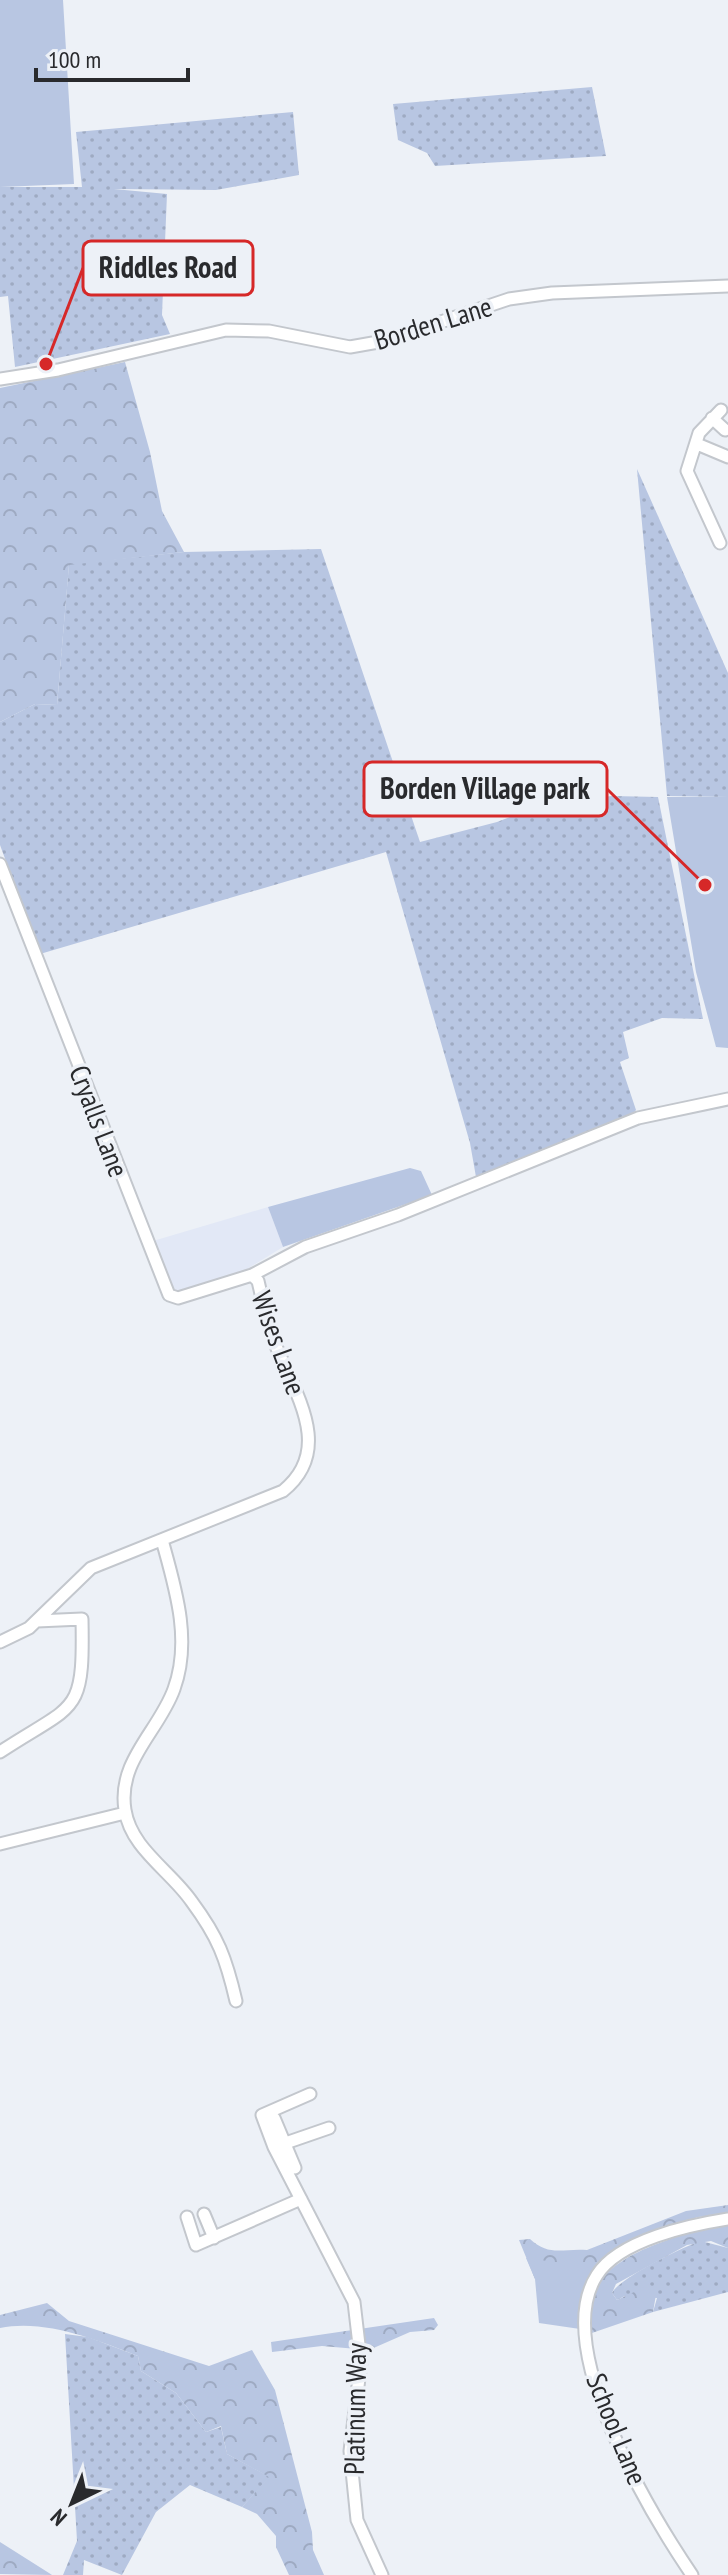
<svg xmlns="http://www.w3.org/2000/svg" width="728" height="2575" viewBox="0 0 728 2575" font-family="'PT Sans Narrow',sans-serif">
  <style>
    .built { fill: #e2e8f6 }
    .grass { fill: url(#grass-dots) }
    .forest { fill: url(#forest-crowns) }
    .green { fill: #b8c6e2 }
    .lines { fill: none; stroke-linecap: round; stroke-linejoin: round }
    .minor-casing { stroke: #c3c7cd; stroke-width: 15 }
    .minor { stroke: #fff; stroke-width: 11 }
    .labels { text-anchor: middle; stroke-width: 7; stroke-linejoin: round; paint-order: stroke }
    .street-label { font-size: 28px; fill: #292a2d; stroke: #edf1f7 }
    .leader { fill: none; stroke: #d62828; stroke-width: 3 }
    .callout-dot { fill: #d62828; stroke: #edf1f7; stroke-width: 3 }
    .callout { fill: #edf1f7; stroke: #d62828; stroke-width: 3 }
    .callout-label { font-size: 30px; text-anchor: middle; font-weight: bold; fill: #292a2d }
  </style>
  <defs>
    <pattern id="grass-dots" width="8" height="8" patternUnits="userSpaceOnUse" patternTransform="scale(2)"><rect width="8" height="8" fill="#b8c6e2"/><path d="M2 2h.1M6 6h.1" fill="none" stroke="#9eaac2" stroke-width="1.8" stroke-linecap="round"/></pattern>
    <pattern id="forest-crowns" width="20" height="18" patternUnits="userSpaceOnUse" patternTransform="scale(2)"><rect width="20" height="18" fill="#b8c6e2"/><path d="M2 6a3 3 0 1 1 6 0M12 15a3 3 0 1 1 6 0" fill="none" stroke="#9eaac2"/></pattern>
  </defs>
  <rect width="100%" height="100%" fill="#edf1f7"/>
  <path class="built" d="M268,1207L283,1247L242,1272L184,1293L173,1289L153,1241Z"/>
  <path class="grass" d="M592,87L606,156L435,166L427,153L398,140L393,104Z
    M293,112L299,175L216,190L114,189L167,194L162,315L170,334L15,367L8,296L0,297V187H82L76,132Z
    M637,469L728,673V797L667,796Z
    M321,549L420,842L497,822L549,802L612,796L658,797L703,1019L662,1018L623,1032L629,1058L620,1062L636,1110L633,1114L476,1177L470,1143L386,852L40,954L0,845V722L35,704L57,705L69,564L184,552Z
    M701,2241L728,2248V2292L653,2312L657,2298L625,2296L617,2300L612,2293C618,2279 684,2246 701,2241Z
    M65,2334L88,2337L138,2356L141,2371L176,2393L206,2432L221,2427L227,2454L270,2477L242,2507L190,2485L156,2512L122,2575L84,2560L83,2575H63L77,2541Z"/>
  <path class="forest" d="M125,362L150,452L162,511L184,552L69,565L57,705L35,704L0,722V388Z
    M728,2205V2215L698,2217L641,2239L596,2268L535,2279L519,2240L530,2239C549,2257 563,2248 587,2250L686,2211Z
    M721,2224H728V2248L711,2241L687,2245L616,2284L612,2293L617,2300L649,2285L657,2289L653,2312L589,2334C591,2320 589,2302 595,2290C613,2251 683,2235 721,2224Z
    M47,2303L69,2321L209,2366L252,2350L275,2390L312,2532L313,2550L324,2575H289L276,2547V2536L257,2514L242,2507L269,2477L227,2454L221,2426L206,2432L176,2393L141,2371L138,2356C96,2340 46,2319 0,2328V2315Z
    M434,2318L438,2325L434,2330L410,2332L369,2350L322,2346L272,2352L271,2342Z
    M0,2542L49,2573L52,2575L0,2574Z"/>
  <path class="green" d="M0,0H63L74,184L0,187Z
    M667,797H728V1048L716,1047L696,972Z
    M410,1168L421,1171L432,1195L283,1247L268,1207Z
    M526,2258L596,2268L584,2290L580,2329L539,2323L535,2279Z"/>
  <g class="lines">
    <defs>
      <path id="minor" d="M0,379L58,370L226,330L269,331L350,347L384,341L509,299L552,293L728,286
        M712,418L725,430
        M697,444L728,457
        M720,543L687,471L699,433L721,410
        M0,864L169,1295L178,1298L252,1275
        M162,1540C175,1587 192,1640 174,1689C159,1731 117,1761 125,1810C131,1849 171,1871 192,1902C218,1937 226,1958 236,2001
        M0,1642L29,1628L91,1568L283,1491C334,1450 296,1395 276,1346C268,1325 263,1303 258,1281L252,1275L305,1247L398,1215L638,1118L728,1099
        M0,1752C76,1702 84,1717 82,1619L37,1621
        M0,1844L125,1813
        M310,2094L262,2115L274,2147L354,2302L361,2362L350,2451L357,2520L382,2575
        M274,2118L295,2168
        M274,2147L329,2128
        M204,2214L214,2238
        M187,2217L196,2245L301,2199
        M692,2575C650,2513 550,2347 597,2275C619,2240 690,2225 728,2219"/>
    </defs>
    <use href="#minor" class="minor-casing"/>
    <use href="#minor" class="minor"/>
  </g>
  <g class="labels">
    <g class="street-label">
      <text transform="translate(433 323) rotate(-17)" y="10">Borden Lane</text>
      <text transform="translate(99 1121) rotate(69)" y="10">Cryalls Lane</text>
      <text transform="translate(279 1343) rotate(70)" y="10">Wises Lane</text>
      <text transform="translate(355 2409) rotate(-89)" y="10">Platinum Way</text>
      <text transform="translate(617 2429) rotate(68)" y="10">School Lane</text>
    </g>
  </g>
  <path class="leader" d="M46 364L83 268M705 885L607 789"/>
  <g class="callout-dot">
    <circle cx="46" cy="364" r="8"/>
    <circle cx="705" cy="885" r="8"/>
  </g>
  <g class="callout">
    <rect x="83" y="241" width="170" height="54" rx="8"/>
    <rect x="364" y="762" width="243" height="54" rx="8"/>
  </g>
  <g class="callout-label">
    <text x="168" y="278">Riddles Road</text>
    <text x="485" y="799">Borden Village park</text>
  </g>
  <g transform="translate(72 2503) rotate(223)" stroke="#edf1f7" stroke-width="6" paint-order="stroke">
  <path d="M0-6L14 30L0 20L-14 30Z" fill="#292a2d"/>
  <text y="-12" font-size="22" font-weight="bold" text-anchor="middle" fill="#292a2d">N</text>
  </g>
  <path d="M36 68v12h152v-12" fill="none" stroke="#292a2d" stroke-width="4"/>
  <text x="48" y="68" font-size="24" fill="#292a2d" stroke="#edf1f7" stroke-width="6" paint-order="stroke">100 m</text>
</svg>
